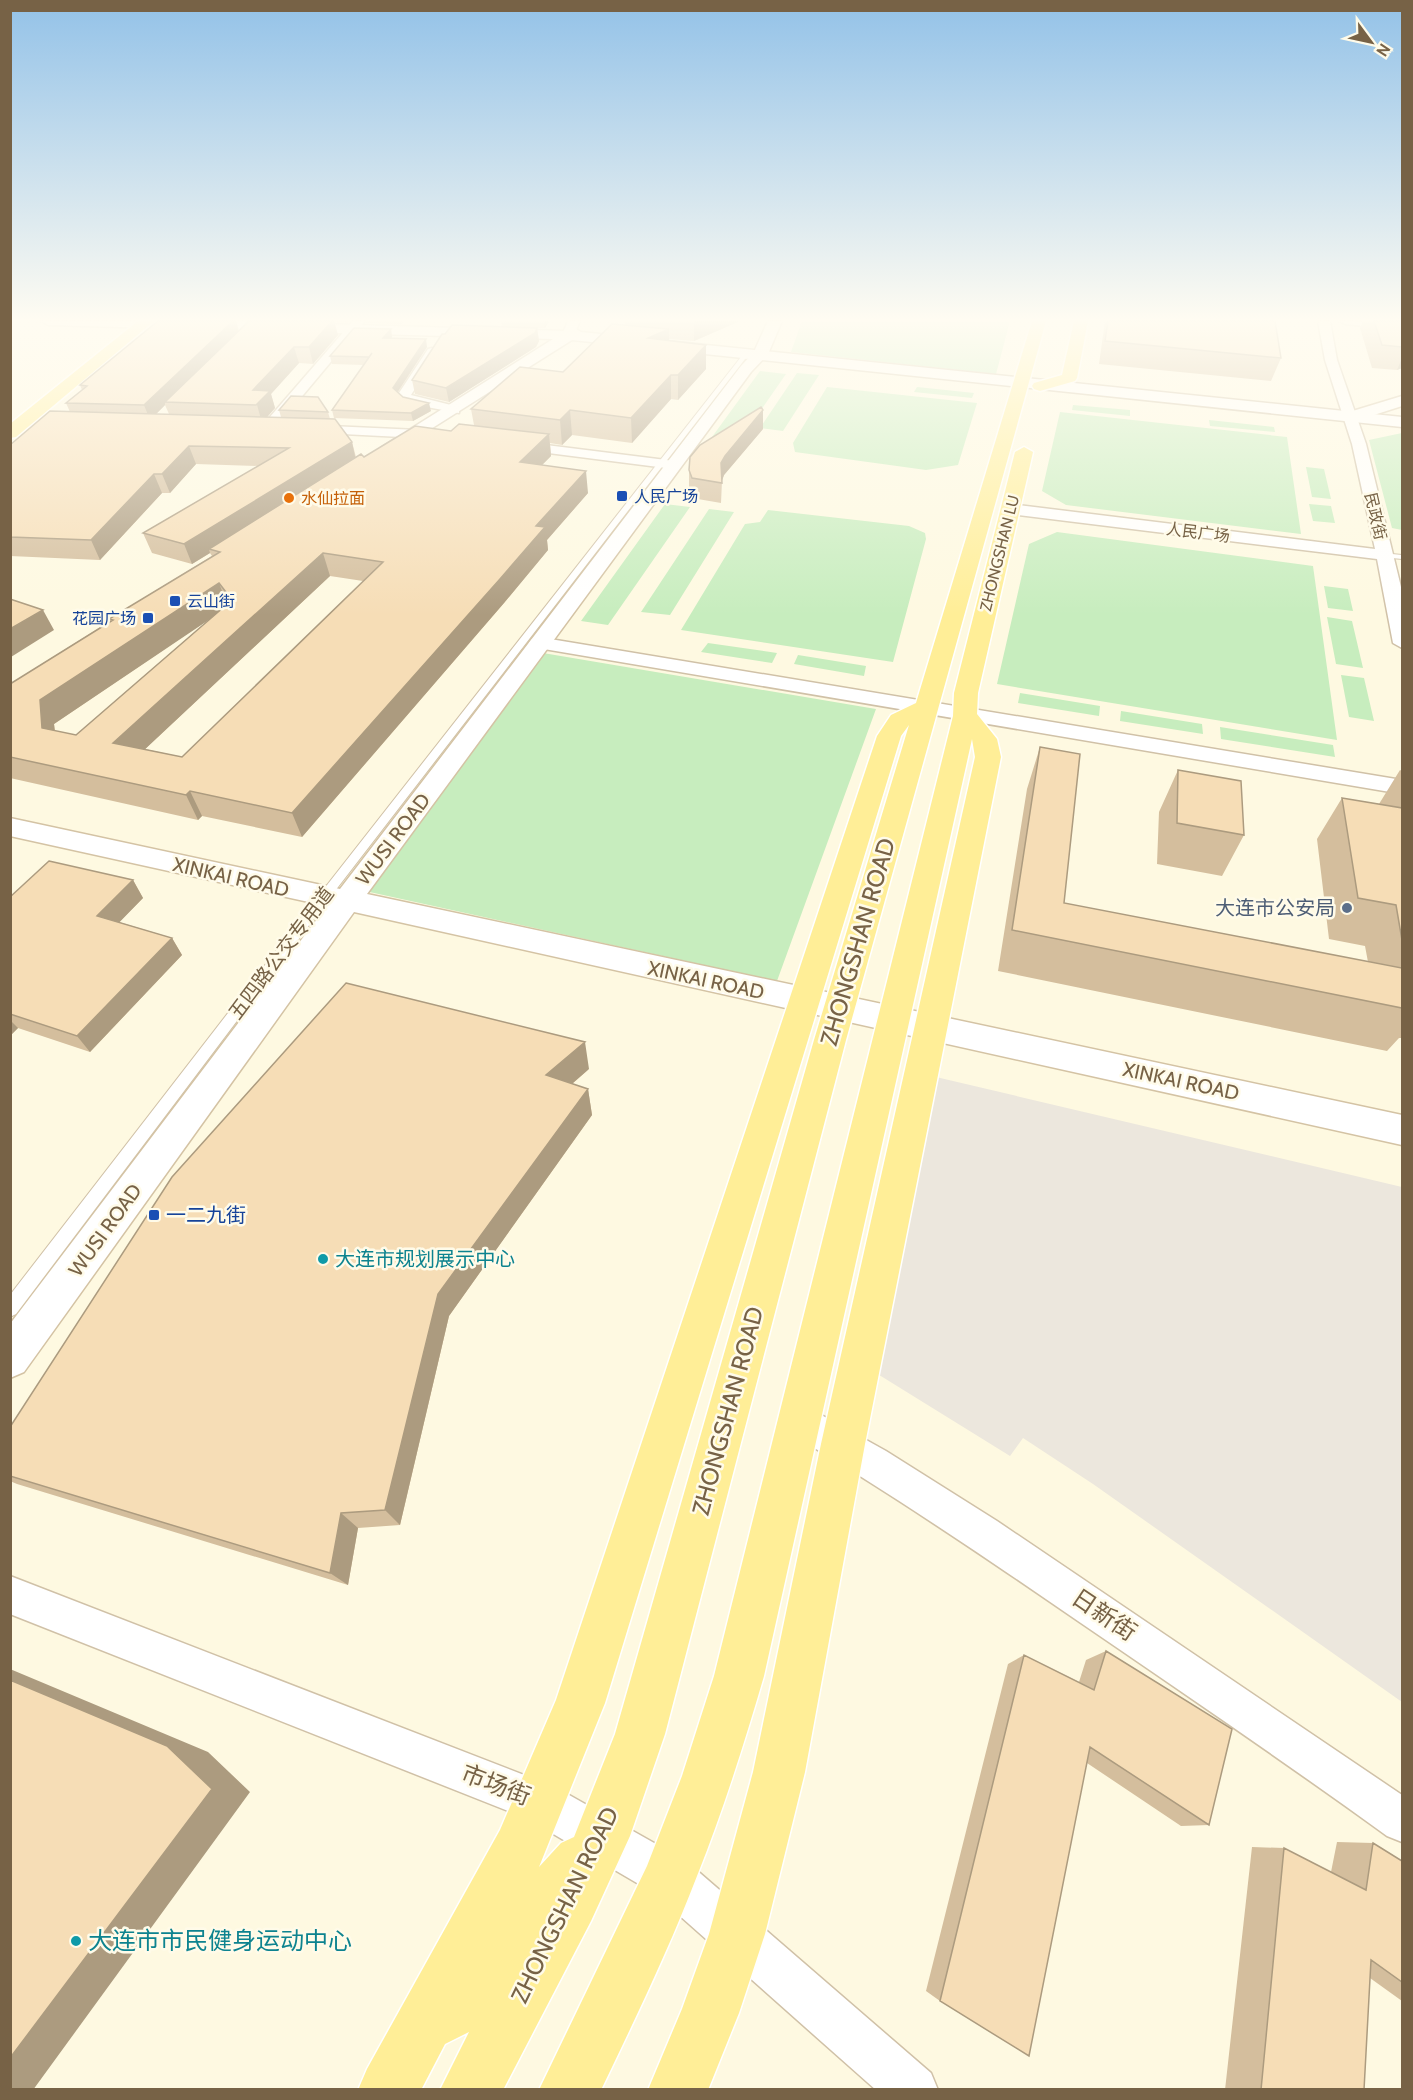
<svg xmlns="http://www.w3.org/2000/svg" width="1413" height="2100" viewBox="0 0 1413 2100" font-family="Cabin,'Noto Sans SC',sans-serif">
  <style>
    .industrial { fill: #ece7dd }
    .green { fill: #c7edbe }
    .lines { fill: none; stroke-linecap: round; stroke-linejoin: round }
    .service-casing { stroke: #d0c1a7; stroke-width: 2 }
    .minor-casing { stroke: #d0c1a7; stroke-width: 3 }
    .tertiary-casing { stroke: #d0c1a7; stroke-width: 3 }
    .secondary-casing { stroke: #d4c3a4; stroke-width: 3 }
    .primary-casing { stroke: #fff; stroke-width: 3 }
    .service { fill: #fff; fill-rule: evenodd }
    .minor { fill: #fff; fill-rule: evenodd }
    .tertiary { fill: #fff; fill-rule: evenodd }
    .secondary { fill: #fff; fill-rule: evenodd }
    .primary { fill: #ffee97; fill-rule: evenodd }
    .wall { fill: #d4be9d; fill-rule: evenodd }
    .shaded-wall { fill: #ac9b7f }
    .building { fill: #f6ddb6; stroke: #ac9b7f; stroke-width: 1.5; fill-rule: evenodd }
    .transit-dot { fill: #1a4fb4; stroke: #fffbe9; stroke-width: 2 }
    .food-dot { fill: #e8710a; stroke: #fffbe9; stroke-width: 2 }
    .service-dot { fill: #5c6f8a; stroke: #fffbe9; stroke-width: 2 }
    .culture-dot { fill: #0f9aa8; stroke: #fffbe9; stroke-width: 2 }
    .labels { text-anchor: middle; stroke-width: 5; stroke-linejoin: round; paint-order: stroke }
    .far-transit-label { font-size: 16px; fill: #164399; stroke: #fffbe9; text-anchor: start }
    .far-food-label { font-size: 16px; fill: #c56008; stroke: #fffbe9; text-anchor: start }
    .far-street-label { font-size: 16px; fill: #776246; stroke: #fffbe9 }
    .street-label { font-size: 20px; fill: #776246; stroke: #fffbe9 }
    .service-label { font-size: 20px; fill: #4e5e75; stroke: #fffbe9; text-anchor: end }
    .transit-label { font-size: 20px; fill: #164399; stroke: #fffbe9; text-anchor: start }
    .culture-label { font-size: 20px; fill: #0d838f; stroke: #fffbe9; text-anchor: start }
    .near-street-label { font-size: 24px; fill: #776246; stroke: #fffbe9 }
    .near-culture-label { font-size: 24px; fill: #0d838f; stroke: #fffbe9; text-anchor: start }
  </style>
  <rect width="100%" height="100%" fill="#fef9e1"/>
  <path class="industrial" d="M936,1077L1402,1187V1702L1093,1484L1023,1438L1010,1456L876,1373Z"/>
  <path class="green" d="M802,321H1010L996,374L791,352Z
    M760,371L786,374L740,440L712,437Z
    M797,373L819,375L783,431L760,428Z
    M827,387L977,403L958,465L926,470L795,452L793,443Z
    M917,387L974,393L972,398L914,392Z
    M1073,405L1130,410V416L1072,410Z
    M1060,412L1287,437L1301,534L1066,505L1042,491Z
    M1209,420L1274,427L1275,432L1210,426Z
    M1402,433V530L1392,528L1369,440Z
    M1306,467L1324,469L1331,499L1312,497Z
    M665,504L690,507L608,625L581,621Z
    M1309,504L1331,506L1335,523L1313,521Z
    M709,509L734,512L670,615L641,612Z
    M768,510L909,526L925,533L926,539L893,662L681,630L745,524L760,522Z
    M1057,532L1313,566L1337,740L997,684L1029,544Z
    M1324,586L1348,589L1353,611L1328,608Z
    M1327,617L1352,621L1363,668L1336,664Z
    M708,643L777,653L772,663L701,652Z
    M543,653L876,709L777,981L365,891Z
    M798,655L866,666L864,676L794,664Z
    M1341,675L1364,678L1374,721L1349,717Z
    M1020,693L1100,706L1099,716L1018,703Z
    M1121,711L1202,724L1203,734L1120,721Z
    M1220,727L1333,745L1335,757L1221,739Z"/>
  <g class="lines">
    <defs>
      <path id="service" d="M761,352L763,355L745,359L328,900L16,1314L10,1317V1295L320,894L741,357Z
        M1382,553L1402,555V559L1382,557Z"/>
      <path id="minor" d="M353,321H365L273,431H263V425Z
        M568,321H580L574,335L568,339L562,335Z
        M1318,321H1330L1337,360L1366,444L1401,587L1402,648L1393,643L1377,559L1010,514L1002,509L1010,504L1375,549L1352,444L1325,360Z
        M1339,321L1402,324V330L1345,324Z
        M432,348L438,352L411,395L459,407V413L405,403L397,396L428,349Z
        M308,425L441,431L448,435L441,439L303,432V426Z
        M514,441L674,461L681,465L674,469L509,448V442Z
        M538,637L1402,780V794L532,647L529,643L532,639Z
        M798,1402L886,1451L997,1521L1402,1795V1842L1387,1836C1285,1762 1182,1692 1078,1621C982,1555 886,1490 786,1431L781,1419L786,1407Z
        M10,1576L555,1787L686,1861L931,2073L938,2090H876L654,1893L526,1818L10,1614Z"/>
      <path id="tertiary" d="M41,321H218L566,331L574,328L581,332L1402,417V427L572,340L388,456L382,455L379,451L382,447L553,339L48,325Z"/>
      <path id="secondary" d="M768,321H782L768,354L751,372L367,894L1402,1115V1145L354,912L24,1372L10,1378V1324L327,906L10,836V818L340,889L741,366L754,352Z
        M1402,396V406L1352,422L1344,417L1346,413Z"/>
      <path id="primary" d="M138,321H154L16,437L10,438V424Z
        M1032,321H1046L846,1040L665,1734L630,1836L591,1921L503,2090H440L469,2032L445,2044L421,2090H358L367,2069L500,1830L556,1700L877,736L891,715L916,703ZM909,725L814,1040L615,1734L574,1837L561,1843L539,1867L605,1703L901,736Z
        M1074,321H1088L1077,378L1075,381L1040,391L1034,389L1032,386L1034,383L1062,375Z
        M1024,447L1033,452L978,693L977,714L997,739L1001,757L865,1444L805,1772L765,1934L739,2013L708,2090H648L682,2009L709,1934L753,1772L821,1444L975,757L972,739L764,1676C744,1744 723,1811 697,1876C669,1949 635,2019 601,2090H539L647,1866L682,1776L714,1676L953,716L954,693L1015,452Z"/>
    </defs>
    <use href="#service" class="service-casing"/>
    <use href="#minor" class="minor-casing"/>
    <use href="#tertiary" class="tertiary-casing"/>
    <use href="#secondary" class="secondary-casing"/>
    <use href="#primary" class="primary-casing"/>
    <use href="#service" class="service"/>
    <use href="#minor" class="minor"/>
    <use href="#tertiary" class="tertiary"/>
    <use href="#secondary" class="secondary"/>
    <use href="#primary" class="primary"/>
  </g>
  <path class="wall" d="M158,321H236L239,331L249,321H350L349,322H334L338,335L313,364L299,363L271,394L275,408L267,417H281L279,410L328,412L330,419L352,442L356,457H364L451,431L474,425L471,409L563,372L625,325V321H740L694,341L669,339V341L706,369L678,400L671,399L632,443L572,435L562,445L550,443L551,456L542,465L588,493L547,540L548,550L504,603L302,837L202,816L198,820L10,778V684L110,621L109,619L212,556L210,553L192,564L152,553L143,533L258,466L196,464L170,493H162L100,560L10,556V445L70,412L66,403L82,390L80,385ZM165,405L169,414H156ZM330,576L363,581L182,757L145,749ZM212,617L76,735L55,731L54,724Z
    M366,321H404L402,324L366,323Z
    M501,321H549L545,328H537L539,341L536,347L449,402L415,394L412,380L502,327Z
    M1105,321H1275L1281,358L1271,381L1099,364Z
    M1363,321H1402V368L1397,370L1372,368L1360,328Z
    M391,329L392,337L391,339L427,347L398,392L403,397L431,411L413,421L334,418L332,410L364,365L332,364L330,356Z
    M763,429L724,475L722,481L721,503L692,498L689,489V470Z
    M1040,747L1064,903L1368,962L1365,946L1329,939L1317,839L1342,798L1379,804L1400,770L1402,771V1038H1399L1387,1051L998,971L1027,789Z
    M1178,770L1244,835L1222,876L1157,864L1159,812Z
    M133,880L143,898L119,922L172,938L182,955L90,1052L18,1028L10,1036V897Z
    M589,1069L572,1084L588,1089L592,1115L449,1316L400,1525L358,1528L348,1585L17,1484L10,1481V1427Z
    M1106,1651L1209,1825L1181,1826L1087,1763L940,2001L926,1991L1008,1664L1024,1655L1079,1682L1086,1660Z
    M1337,1842L1373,1843L1402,1861V2001L1370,1978L1364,2090H1225L1252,1847L1284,1848L1331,1872Z"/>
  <path class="shaded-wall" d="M233,321H236L239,333L165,402V405L150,420L144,405Z
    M332,321H334L338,335L313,364L309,347Z
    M544,321H549L545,328Z
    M694,321H740L694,341Z
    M537,328L539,341L536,347L449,402L446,388Z
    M391,329L392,337L385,346L383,338Z
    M669,329V352L648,338Z
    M426,339L427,347L395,396L393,388Z
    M706,345V369L678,400V375Z
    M294,347L299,363L271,394L275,408L262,423L253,390Z
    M1402,358V368L1397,370Z
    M671,375V399L632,443L631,418Z
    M429,403L431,411L413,421L411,413Z
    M570,410L572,435L562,445L560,420Z
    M763,410V429L724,475L721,483V463L725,456Z
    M549,434L551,456L523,484L520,462Z
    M352,442L356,461L209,549L210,553L192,564L184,544Z
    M189,446L196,464L170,493L162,474Z
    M586,471L588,493L547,540L548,550L504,603L302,837L292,813L536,526Z
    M154,474L162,493L100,560L91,540Z
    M323,553L330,576L126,767L113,743Z
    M219,583L228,607L54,724L57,752L42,728L40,700Z
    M43,610L54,630L11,657L10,629Z
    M190,791L202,816L198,820L186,795Z
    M133,880L143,898L109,933L97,916Z
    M172,938L182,955L90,1052L77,1036Z
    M10,1020L18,1028L10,1036Z
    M585,1042L589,1069L551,1102L546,1075Z
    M588,1089L592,1115L449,1316L400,1525L385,1510L438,1294Z
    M341,1513L358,1528L348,1585L330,1573Z
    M10,1669L208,1752L250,1792L33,2090H10Z"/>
  <path class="building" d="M158,321H233L144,405L66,403L87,386L80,385Z
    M249,321H332L309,347H294L253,390L270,391L256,405L165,402Z
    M1108,321H1275L1281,358L1105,341Z
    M1374,321H1402V347L1382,345Z
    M612,324L669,329L648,338L706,345L678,375H671L631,418L570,410L560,420L471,409L520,367L563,372Z
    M452,325L537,328L535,333L446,388L412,380L442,334H445Z
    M354,328L391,329L383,338L426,339L393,388L403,397L429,403L411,413L332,410L372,353L369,357L330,356Z
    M291,396L318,397L328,412L279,410Z
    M761,407L763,410L725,456L721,463L722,483L692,478L689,470L690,457L700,445Z
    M50,411L335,419L352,442L184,544L143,533L289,448L189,446L162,474H154L91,540L10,537V445Z
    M459,424L549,434L520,462L586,471L536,526L545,527L500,579L292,813L190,791L186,795L10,757V684L113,620L109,619L220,552L209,549L361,454L364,457L415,426L451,431ZM323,553L383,562L182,757L113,743ZM219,583L232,600L76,735L42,728L40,700Z
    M10,599L43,610L10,629Z
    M1040,747L1080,754L1064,903L1402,968V1008L1012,930Z
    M1178,770L1241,781L1244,835L1177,823Z
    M1342,798L1402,808V940L1396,905L1358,898Z
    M49,861L133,880L97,916L172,938L77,1036L10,1014V897Z
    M346,983L585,1042L546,1075L588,1089L438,1294L385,1510L341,1513L330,1573L10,1476V1427L172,1177Z
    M1106,1651L1232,1729L1209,1825L1090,1747L1029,2056L940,2001L1024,1655L1094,1690Z
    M10,1680L167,1746L212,1789L10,2058Z
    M1373,1843L1402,1861V1982L1371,1960L1364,2090H1261L1284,1848L1366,1890Z"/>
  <linearGradient id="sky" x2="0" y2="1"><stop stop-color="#93c2e8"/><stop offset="0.52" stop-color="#fffcf2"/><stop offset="1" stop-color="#fffcf2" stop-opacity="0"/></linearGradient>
  <rect width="1413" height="615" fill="url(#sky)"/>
  <g class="transit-dot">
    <rect x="616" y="490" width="12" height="12" rx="3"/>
    <rect x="169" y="595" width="12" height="12" rx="3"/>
    <rect x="142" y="612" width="12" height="12" rx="3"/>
    <rect x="148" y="1209" width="12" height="12" rx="3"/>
  </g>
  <circle class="food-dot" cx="289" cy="498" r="6"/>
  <circle class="service-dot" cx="1347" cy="908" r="6"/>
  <g class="culture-dot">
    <circle cx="323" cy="1259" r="6"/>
    <circle cx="76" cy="1941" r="6"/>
  </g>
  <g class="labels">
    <g class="far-transit-label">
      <text x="634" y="502">人民广场</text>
      <text x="187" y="607">云山街</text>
      <text x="136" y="624" text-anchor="end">花园广场</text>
    </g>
    <g class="far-food-label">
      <text x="301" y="504">水仙拉面</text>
    </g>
    <g class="far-street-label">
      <text transform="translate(1376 516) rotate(77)" y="6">民政街</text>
      <text transform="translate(1198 532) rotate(7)" y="6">人民广场</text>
      <text transform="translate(999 553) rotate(-76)" y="6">ZHONGSHAN LU</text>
    </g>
    <g class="street-label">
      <text transform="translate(393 839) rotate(-53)" y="7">WUSI ROAD</text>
      <text transform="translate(231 877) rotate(13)" y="7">XINKAI ROAD</text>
      <text transform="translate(281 953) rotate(-53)" y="7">五四路公交专用道</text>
      <text transform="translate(706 980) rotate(12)" y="7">XINKAI ROAD</text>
      <text transform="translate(1181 1081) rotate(12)" y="7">XINKAI ROAD</text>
      <text transform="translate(105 1230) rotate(-54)" y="7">WUSI ROAD</text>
    </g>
    <g class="service-label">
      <text x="1335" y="915">大连市公安局</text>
    </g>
    <g class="transit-label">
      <text x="166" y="1222">一二九街</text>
    </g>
    <g class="culture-label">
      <text x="335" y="1266">大连市规划展示中心</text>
    </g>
    <g class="near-street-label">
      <text transform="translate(858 942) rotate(-74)" y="8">ZHONGSHAN ROAD</text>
      <text transform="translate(728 1411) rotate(-75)" y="8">ZHONGSHAN ROAD</text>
      <text transform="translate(1104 1615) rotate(34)" y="8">日新街</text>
      <text transform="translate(496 1785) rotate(21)" y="8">市场街</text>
      <text transform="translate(565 1905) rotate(-64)" y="8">ZHONGSHAN ROAD</text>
    </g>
    <g class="near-culture-label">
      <text x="88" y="1949">大连市市民健身运动中心</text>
    </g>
  </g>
  <rect width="1413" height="2100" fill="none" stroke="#776246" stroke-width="24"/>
  <g transform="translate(1371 42) rotate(123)" stroke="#fffbe9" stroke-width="4.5" paint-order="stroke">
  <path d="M0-4.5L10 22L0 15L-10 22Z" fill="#776246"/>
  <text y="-9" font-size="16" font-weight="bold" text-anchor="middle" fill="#776246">N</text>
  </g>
</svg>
